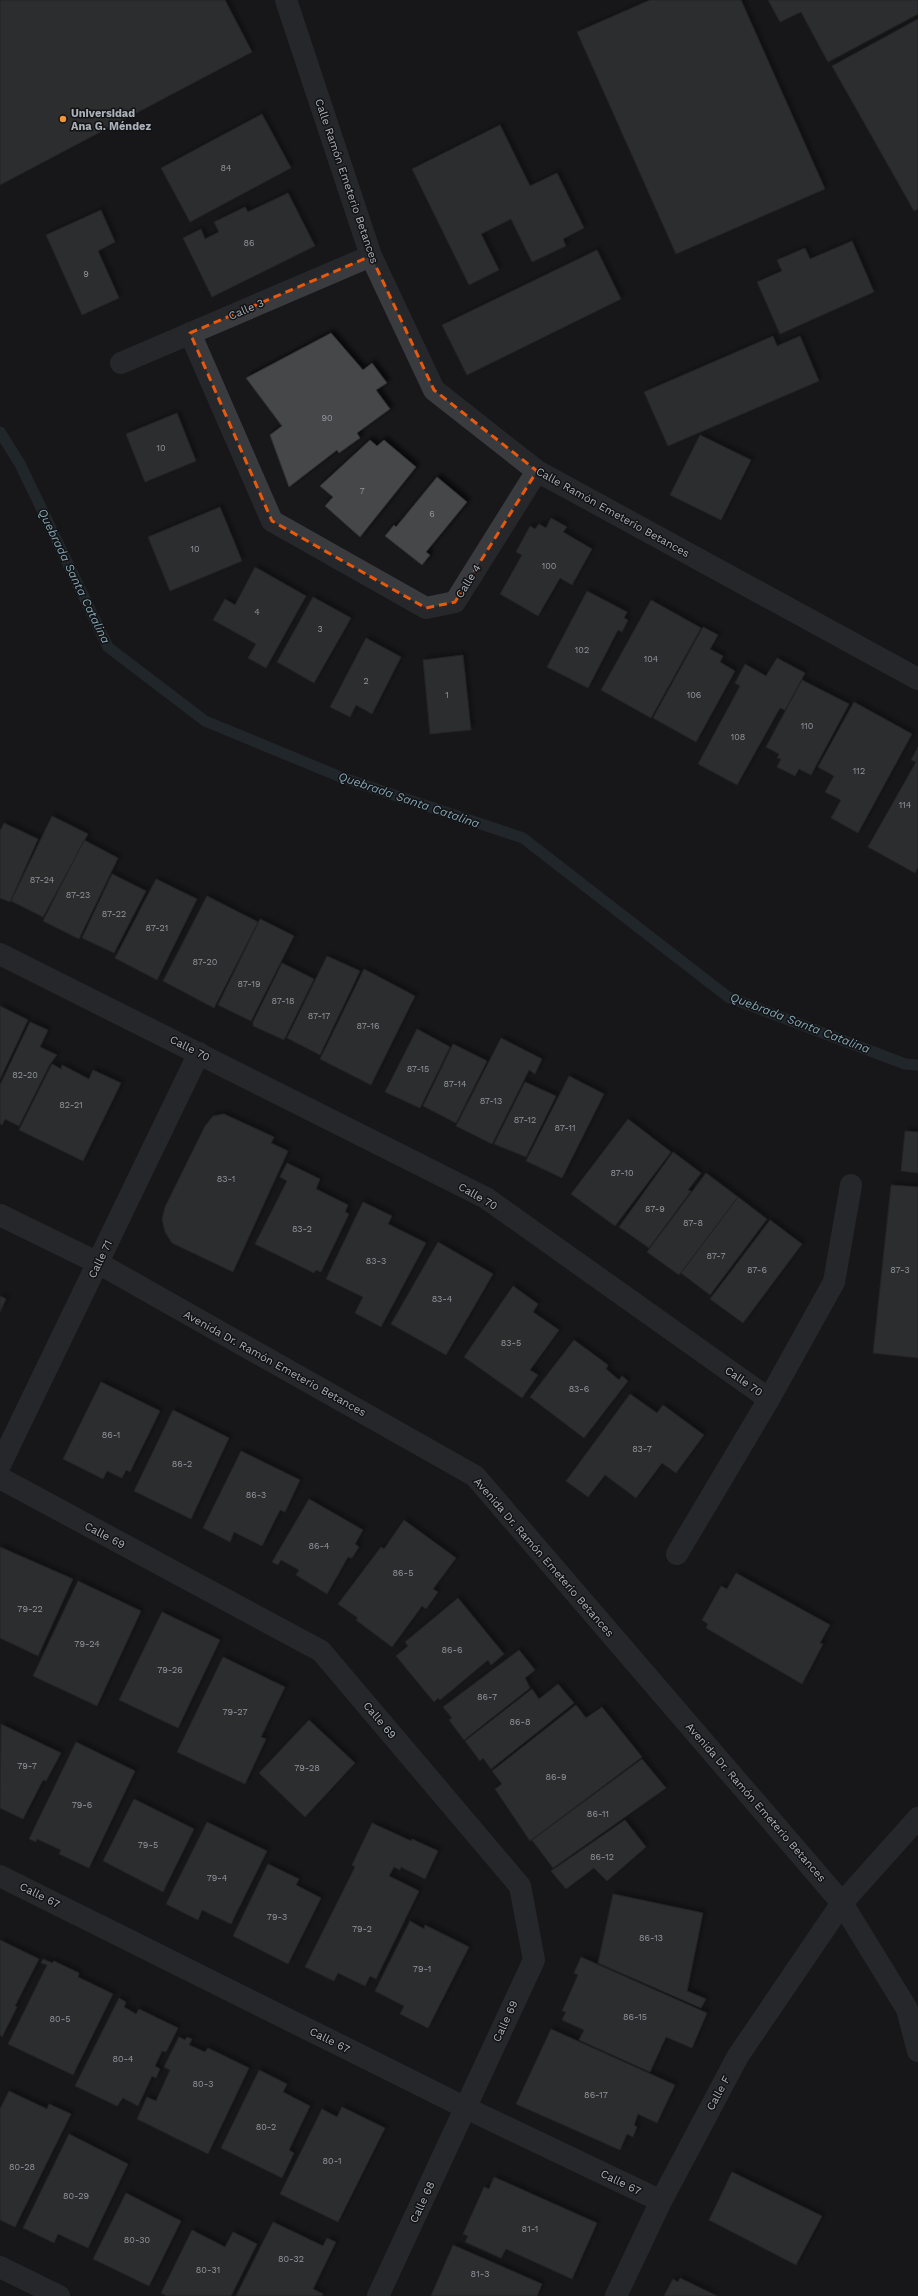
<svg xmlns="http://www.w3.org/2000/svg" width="918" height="2296" viewBox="0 0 918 2296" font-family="'Work Sans',sans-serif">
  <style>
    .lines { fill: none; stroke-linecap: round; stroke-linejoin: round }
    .stream { stroke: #2e393e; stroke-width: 11 }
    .building { fill: #44464a; stroke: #323236; filter: url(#shadow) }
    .minor { stroke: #393b3f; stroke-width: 22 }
    .marked { fill: none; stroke: #e8590c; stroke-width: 3; stroke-dasharray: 8 5; stroke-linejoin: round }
    .poi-dot { fill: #f09639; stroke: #131315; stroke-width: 1.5 }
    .labels { text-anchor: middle; stroke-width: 3; stroke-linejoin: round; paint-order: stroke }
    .number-label { font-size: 9px; fill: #90969d }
    .poi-label { font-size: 11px; font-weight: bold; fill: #aab1b9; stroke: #131315; text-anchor: start }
    .street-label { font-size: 11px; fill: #aab1b9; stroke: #131315 }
    .water-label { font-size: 12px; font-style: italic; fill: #82a4b4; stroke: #131315 }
  </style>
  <defs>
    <filter id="shadow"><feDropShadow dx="3.5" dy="-3.5" stdDeviation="2" flood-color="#0009"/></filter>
  </defs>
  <rect width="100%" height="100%" fill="#18181a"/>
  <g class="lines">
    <path class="stream" d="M0,432L20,464L108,647L205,721L343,778L523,838L728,997L905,1064L918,1065"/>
  </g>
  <path class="building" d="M0,0H225L252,52L0,185Z
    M650,0H741L825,189L676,254L577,32Z
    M768,0H918V14L828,62L801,12L780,22Z
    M918,19V209L914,211L832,66Z
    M262,114L291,168L190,222L161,168Z
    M500,125L530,186L557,173L584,228L563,239L566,246L532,262L511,219L481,234L499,270L469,285L412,169Z
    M288,193L315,246L212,297L183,238L201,229L205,239L219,232L214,222L245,207L248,212Z
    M101,210L115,242L98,251L119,298L82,315L46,235Z
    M852,241L874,292L780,334L757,282L782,271L777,260L805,248L810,259Z
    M597,250L621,299L467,375L442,325Z
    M331,333L363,370L372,363L387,383L376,390L390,409L357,433L360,438L339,453L337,450L289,487L270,435L282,426L246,378Z
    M773,336L777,346L800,336L819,381L668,446L644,392Z
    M177,413L196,461L145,482L126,434Z
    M700,435L751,460L721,520L670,495Z
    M370,440L377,446L384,440L416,467L360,537L325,506L333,497L320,486Z
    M437,477L467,502L426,552L430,555L422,565L385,536L394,525L396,527Z
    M220,507L242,561L170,591L148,537Z
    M551,518L567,527L563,532L592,549L572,585L560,578L538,616L500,594L522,555L516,552L530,526L535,529L539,524L546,528Z
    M255,567L306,596L266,668L248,658L256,644L213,620L225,599L235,605Z
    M587,591L627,612L624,618L628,620L622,632L618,630L588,688L547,667Z
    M313,597L351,618L314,683L277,662Z
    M651,600L701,628L651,718L601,690Z
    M703,627L718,635L710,649L723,656L720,662L735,671L696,742L653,718Z
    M366,638L401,657L372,714L356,705L350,717L330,707Z
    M463,655L471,730L430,734L423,660Z
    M777,658L805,673L785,710L780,708L737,785L698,764L740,686L735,683L745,664L766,676Z
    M802,680L849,704L811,775L799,769L795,776L777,767L781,759L777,758L779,754L766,747Z
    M854,702L912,734L858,833L831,818L841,800L825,792L834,776L818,767Z
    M918,747V867L915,873L868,847L916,762L911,760Z
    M52,816L88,834L43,917L11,901Z
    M4,823L38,839L10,902L0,898V831Z
    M84,840L118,858L79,939L43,921Z
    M112,874L146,891L114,953L82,938Z
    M156,879L197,899L157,980L115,958Z
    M207,896L258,922L214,1008L163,981Z
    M260,919L294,936L251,1021L218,1005Z
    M327,956L360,971L320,1055L287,1038Z
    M282,963L314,979L284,1040L253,1026V1022Z
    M364,969L415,996L371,1085L320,1059Z
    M0,1006L28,1020L0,1079Z
    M30,1022L48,1030L40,1047L57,1055L50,1064L19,1126L5,1119L2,1125L0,1124V1085Z
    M417,1029L450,1047L420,1108L385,1092Z
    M501,1038L542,1059L535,1074L529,1070L492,1144L456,1126Z
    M453,1044L487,1061L456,1123L423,1106Z
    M52,1064L61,1069L62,1065L89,1079L93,1070L121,1083L83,1161L19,1130Z
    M569,1076L604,1094L562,1178L526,1161Z
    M525,1082L556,1096L526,1157L494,1144Z
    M224,1114L274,1137L271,1143L288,1151L233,1272L172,1243L165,1232L162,1219L165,1207L205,1126L213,1116Z
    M628,1119L671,1152L615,1226L571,1194Z
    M905,1131L918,1132V1173L901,1171Z
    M673,1152L701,1173L688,1190L691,1191L649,1248L619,1227Z
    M287,1163L320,1179L316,1189L348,1205L345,1212L349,1214L321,1272L316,1270L314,1273L255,1244L287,1181L280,1177Z
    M706,1173L738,1197L679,1275L647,1252Z
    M891,1185L918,1187V1358L873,1353Z
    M738,1197L767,1219L710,1295L681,1273Z
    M363,1202L392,1216L388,1224L426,1243L381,1327L355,1313L363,1297L326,1279Z
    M770,1220L802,1244L743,1323L710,1299Z
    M438,1242L493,1274L446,1355L391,1324Z
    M513,1286L538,1304L533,1312L559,1330L530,1370L538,1375L522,1398L464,1357Z
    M0,1296L6,1299L0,1312Z
    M574,1340L608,1365L606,1369L619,1380L622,1376L628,1381L584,1438L530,1397Z
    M101,1382L160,1411L130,1472L126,1470L122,1478L107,1471L103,1479L63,1459Z
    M630,1394L657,1413L663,1405L704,1435L676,1473L662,1463L636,1498L605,1475L588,1497L566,1481Z
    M173,1410L229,1438L191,1519L134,1491Z
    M241,1451L300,1480L285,1512L280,1510L262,1546L234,1532L230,1542L203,1528Z
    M309,1499L363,1530L355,1544L359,1547L352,1558L348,1557L327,1594L296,1575L299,1570L281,1560L278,1565L272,1562Z
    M404,1520L456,1558L433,1589L438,1592L426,1609L422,1606L392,1647L356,1620L358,1618L338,1604L381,1547L384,1549Z
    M0,1547L73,1579L38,1656L0,1638Z
    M736,1573L830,1625L820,1643L823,1644L802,1684L706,1628L708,1624L702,1620L721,1586L727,1589Z
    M78,1581L141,1611L97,1706L33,1676Z
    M458,1598L504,1654L491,1665L488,1660L440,1700L438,1698L434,1702L396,1656L408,1646L405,1642Z
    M162,1612L220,1640L178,1728L119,1700Z
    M519,1650L535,1670L525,1678L530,1688L464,1740L449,1720L452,1718L443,1707Z
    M223,1657L285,1687L261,1737L266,1739L245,1784L177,1752Z
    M558,1684L574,1703L491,1769L483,1758L480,1761L465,1741L532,1689L539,1699Z
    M576,1705L586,1718L602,1707L642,1757L530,1841L495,1789L502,1784L492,1771Z
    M309,1720L355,1763L305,1817L259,1773Z
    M1,1724L61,1753L46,1781L43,1780L23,1819L0,1808Z
    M76,1742L135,1771L89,1868L59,1854L61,1850L37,1839L36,1842L29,1839Z
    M642,1759L666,1788L553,1868L532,1840Z
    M134,1799L194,1829L163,1892L103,1861Z
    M625,1820L646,1847L607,1881L594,1868L566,1889L551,1871Z
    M207,1822L267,1851L231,1924L202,1910L198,1920L166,1904Z
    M372,1823L411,1841L412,1839L438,1851L425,1879L401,1867L400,1870L394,1867L389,1876L419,1891L376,1979L370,1976L365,1986L338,1973L334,1981L305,1967L355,1867L352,1865Z
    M268,1864L299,1879L296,1885L321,1898L288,1964L233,1936Z
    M613,1894L703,1913L687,1991L706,1999L701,2008L598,1963Z
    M410,1921L424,1929L425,1925L469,1947L428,2028L400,2014L404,2006L375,1991Z
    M0,1940L39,1959L15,2006L17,2007L2,2037L0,2035Z
    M581,1957L707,2013L692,2048L666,2037L650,2072L579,2040L584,2030L562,2020L566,2012L562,2011L578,1975L574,1973Z
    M43,1959L52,1963L54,1961L79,1973L78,1977L113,1994L73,2075L8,2044L47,1965L41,1963Z
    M119,1998L126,2002L124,2007L136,2014L139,2009L178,2028L166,2052L162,2051L155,2066L160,2069L156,2078L152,2076L138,2106L123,2098L117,2106L75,2086Z
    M551,2029L675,2085L657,2123L638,2114L634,2125L637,2127L633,2137L627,2134L620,2150L516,2104Z
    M179,2037L185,2040L187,2037L192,2039L189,2045L205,2052L208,2048L249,2068L208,2154L137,2119L147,2097L156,2101L170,2070L164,2067Z
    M259,2070L287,2084L283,2092L310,2106L289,2150L294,2153L282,2178L221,2148Z
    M9,2091L47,2109L49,2104L71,2114L15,2227L0,2220V2109Z
    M342,2107L385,2128L338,2222L280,2194L322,2109L337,2117Z
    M69,2134L128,2164L88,2248L58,2234L54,2243L23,2228Z
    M732,2172L822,2216L796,2265L709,2220Z
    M494,2177L597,2223L572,2279L506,2249L501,2258L465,2242L468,2236L463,2234L484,2187L489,2189Z
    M126,2193L181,2221L149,2286L93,2259Z
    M273,2222L323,2246L327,2238L336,2242L313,2289L323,2294L322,2296H236Z
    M192,2230L225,2247L233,2232L257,2244L231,2296H167L161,2293Z
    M453,2245L542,2284L537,2296H431Z
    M680,2278L717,2296H664L673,2279L678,2282Z"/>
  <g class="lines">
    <path class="minor" d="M286,0L371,256L434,390L537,471L918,679
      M190,333L272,521L426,608L455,602L537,471
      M121,363L371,256
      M0,954L486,1198L769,1399
      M0,1215L98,1263L475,1476L842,1903L907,2009L918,2051
      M0,1465L199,1053
      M0,1478L321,1651L520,1886L534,1960L378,2296
      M677,1554L769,1399L834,1282L851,1185
      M0,1876L466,2108L661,2201
      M0,2267L59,2296
      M616,2296L661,2201L738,2056L842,1903L918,1818"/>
  </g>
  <path d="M0 0H918V2296H0ZM371,256L434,390L537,471L455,602L426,608L272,521L190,333Z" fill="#18181a" fill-opacity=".55" fill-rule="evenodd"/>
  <path class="marked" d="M371,256L434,390L537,471L455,602L426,608L272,521L190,333Z"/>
  <circle class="poi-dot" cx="63" cy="119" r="4"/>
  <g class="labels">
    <g class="number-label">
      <text x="226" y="171">84</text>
      <text x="249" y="246">86</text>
      <text x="86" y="277">9</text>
      <text x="327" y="421">90</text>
      <text x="161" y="451">10</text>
      <text x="362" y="494">7</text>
      <text x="432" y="517">6</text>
      <text x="195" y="552">10</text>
      <text x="549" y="569">100</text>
      <text x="257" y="615">4</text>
      <text x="320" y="632">3</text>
      <text x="582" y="653">102</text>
      <text x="651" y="662">104</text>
      <text x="366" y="684">2</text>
      <text x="447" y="698">1</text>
      <text x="694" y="698">106</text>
      <text x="807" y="729">110</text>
      <text x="738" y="740">108</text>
      <text x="859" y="774">112</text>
      <text x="905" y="808">114</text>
      <text x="42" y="883">87-24</text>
      <text x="78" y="898">87-23</text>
      <text x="114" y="917">87-22</text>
      <text x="157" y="931">87-21</text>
      <text x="205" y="965">87-20</text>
      <text x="249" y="987">87-19</text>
      <text x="283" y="1004">87-18</text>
      <text x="319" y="1019">87-17</text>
      <text x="368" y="1029">87-16</text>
      <text x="418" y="1072">87-15</text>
      <text x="25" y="1078">82-20</text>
      <text x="455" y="1087">87-14</text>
      <text x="491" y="1104">87-13</text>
      <text x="71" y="1108">82-21</text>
      <text x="525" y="1123">87-12</text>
      <text x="565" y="1131">87-11</text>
      <text x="622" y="1176">87-10</text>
      <text x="226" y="1182">83-1</text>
      <text x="655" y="1212">87-9</text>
      <text x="693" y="1226">87-8</text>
      <text x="302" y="1232">83-2</text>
      <text x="716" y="1259">87-7</text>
      <text x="376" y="1264">83-3</text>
      <text x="757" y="1273">87-6</text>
      <text x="900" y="1273">87-3</text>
      <text x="442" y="1302">83-4</text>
      <text x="511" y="1346">83-5</text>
      <text x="579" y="1392">83-6</text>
      <text x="111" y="1438">86-1</text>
      <text x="642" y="1452">83-7</text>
      <text x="182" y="1467">86-2</text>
      <text x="256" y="1498">86-3</text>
      <text x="319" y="1549">86-4</text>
      <text x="403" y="1576">86-5</text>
      <text x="30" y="1612">79-22</text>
      <text x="87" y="1647">79-24</text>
      <text x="452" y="1653">86-6</text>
      <text x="170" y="1673">79-26</text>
      <text x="487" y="1700">86-7</text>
      <text x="235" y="1715">79-27</text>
      <text x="520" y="1725">86-8</text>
      <text x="27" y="1769">79-7</text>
      <text x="307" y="1771">79-28</text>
      <text x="556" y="1780">86-9</text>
      <text x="82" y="1808">79-6</text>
      <text x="598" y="1817">86-11</text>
      <text x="148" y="1848">79-5</text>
      <text x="602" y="1860">86-12</text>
      <text x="217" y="1881">79-4</text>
      <text x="277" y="1920">79-3</text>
      <text x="362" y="1932">79-2</text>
      <text x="651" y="1941">86-13</text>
      <text x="422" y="1972">79-1</text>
      <text x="635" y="2020">86-15</text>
      <text x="60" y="2022">80-5</text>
      <text x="123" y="2062">80-4</text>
      <text x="203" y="2087">80-3</text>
      <text x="596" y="2098">86-17</text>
      <text x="266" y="2130">80-2</text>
      <text x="332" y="2164">80-1</text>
      <text x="22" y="2170">80-28</text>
      <text x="76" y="2199">80-29</text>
      <text x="530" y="2232">81-1</text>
      <text x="137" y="2243">80-30</text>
      <text x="291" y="2262">80-32</text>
      <text x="208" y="2273">80-31</text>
      <text x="480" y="2277">81-3</text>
    </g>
    <g class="poi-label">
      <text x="71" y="117">Universidad<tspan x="71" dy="13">Ana G. Méndez</tspan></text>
    </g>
    <g class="street-label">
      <text transform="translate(347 181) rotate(71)" y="4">Calle Ramón Emeterio Betances</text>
      <text transform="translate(246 309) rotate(-23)" y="4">Calle 3</text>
      <text transform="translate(613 512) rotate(29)" y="4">Calle Ramón Emeterio Betances</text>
      <text transform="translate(468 581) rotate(-58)" y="4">Calle 4</text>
      <text transform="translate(190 1048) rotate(27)" y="4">Calle 70</text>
      <text transform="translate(478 1196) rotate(30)" y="4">Calle 70</text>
      <text transform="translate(100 1259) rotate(-64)" y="4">Calle 71</text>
      <text transform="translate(275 1363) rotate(29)" y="4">Avenida Dr. Ramón Emeterio Betances</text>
      <text transform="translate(744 1381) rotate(35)" y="4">Calle 70</text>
      <text transform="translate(105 1535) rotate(28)" y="4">Calle 69</text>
      <text transform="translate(544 1557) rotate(49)" y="4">Avenida Dr. Ramón Emeterio Betances</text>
      <text transform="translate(380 1720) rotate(50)" y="4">Calle 69</text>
      <text transform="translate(756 1802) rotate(49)" y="4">Avenida Dr. Ramón Emeterio Betances</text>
      <text transform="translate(40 1895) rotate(27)" y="4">Calle 67</text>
      <text transform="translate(505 2021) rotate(-65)" y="4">Calle 69</text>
      <text transform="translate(330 2040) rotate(27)" y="4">Calle 67</text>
      <text transform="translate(718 2093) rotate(-62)" y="4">Calle F</text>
      <text transform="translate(621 2182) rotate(26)" y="4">Calle 67</text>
      <text transform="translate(422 2202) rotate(-65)" y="4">Calle 68</text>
    </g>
    <g class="water-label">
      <text transform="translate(74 576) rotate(64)" y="4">Quebrada Santa Catalina</text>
      <text transform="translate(409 800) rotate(19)" y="4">Quebrada Santa Catalina</text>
      <text transform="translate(800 1023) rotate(21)" y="4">Quebrada Santa Catalina</text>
    </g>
  </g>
</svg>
